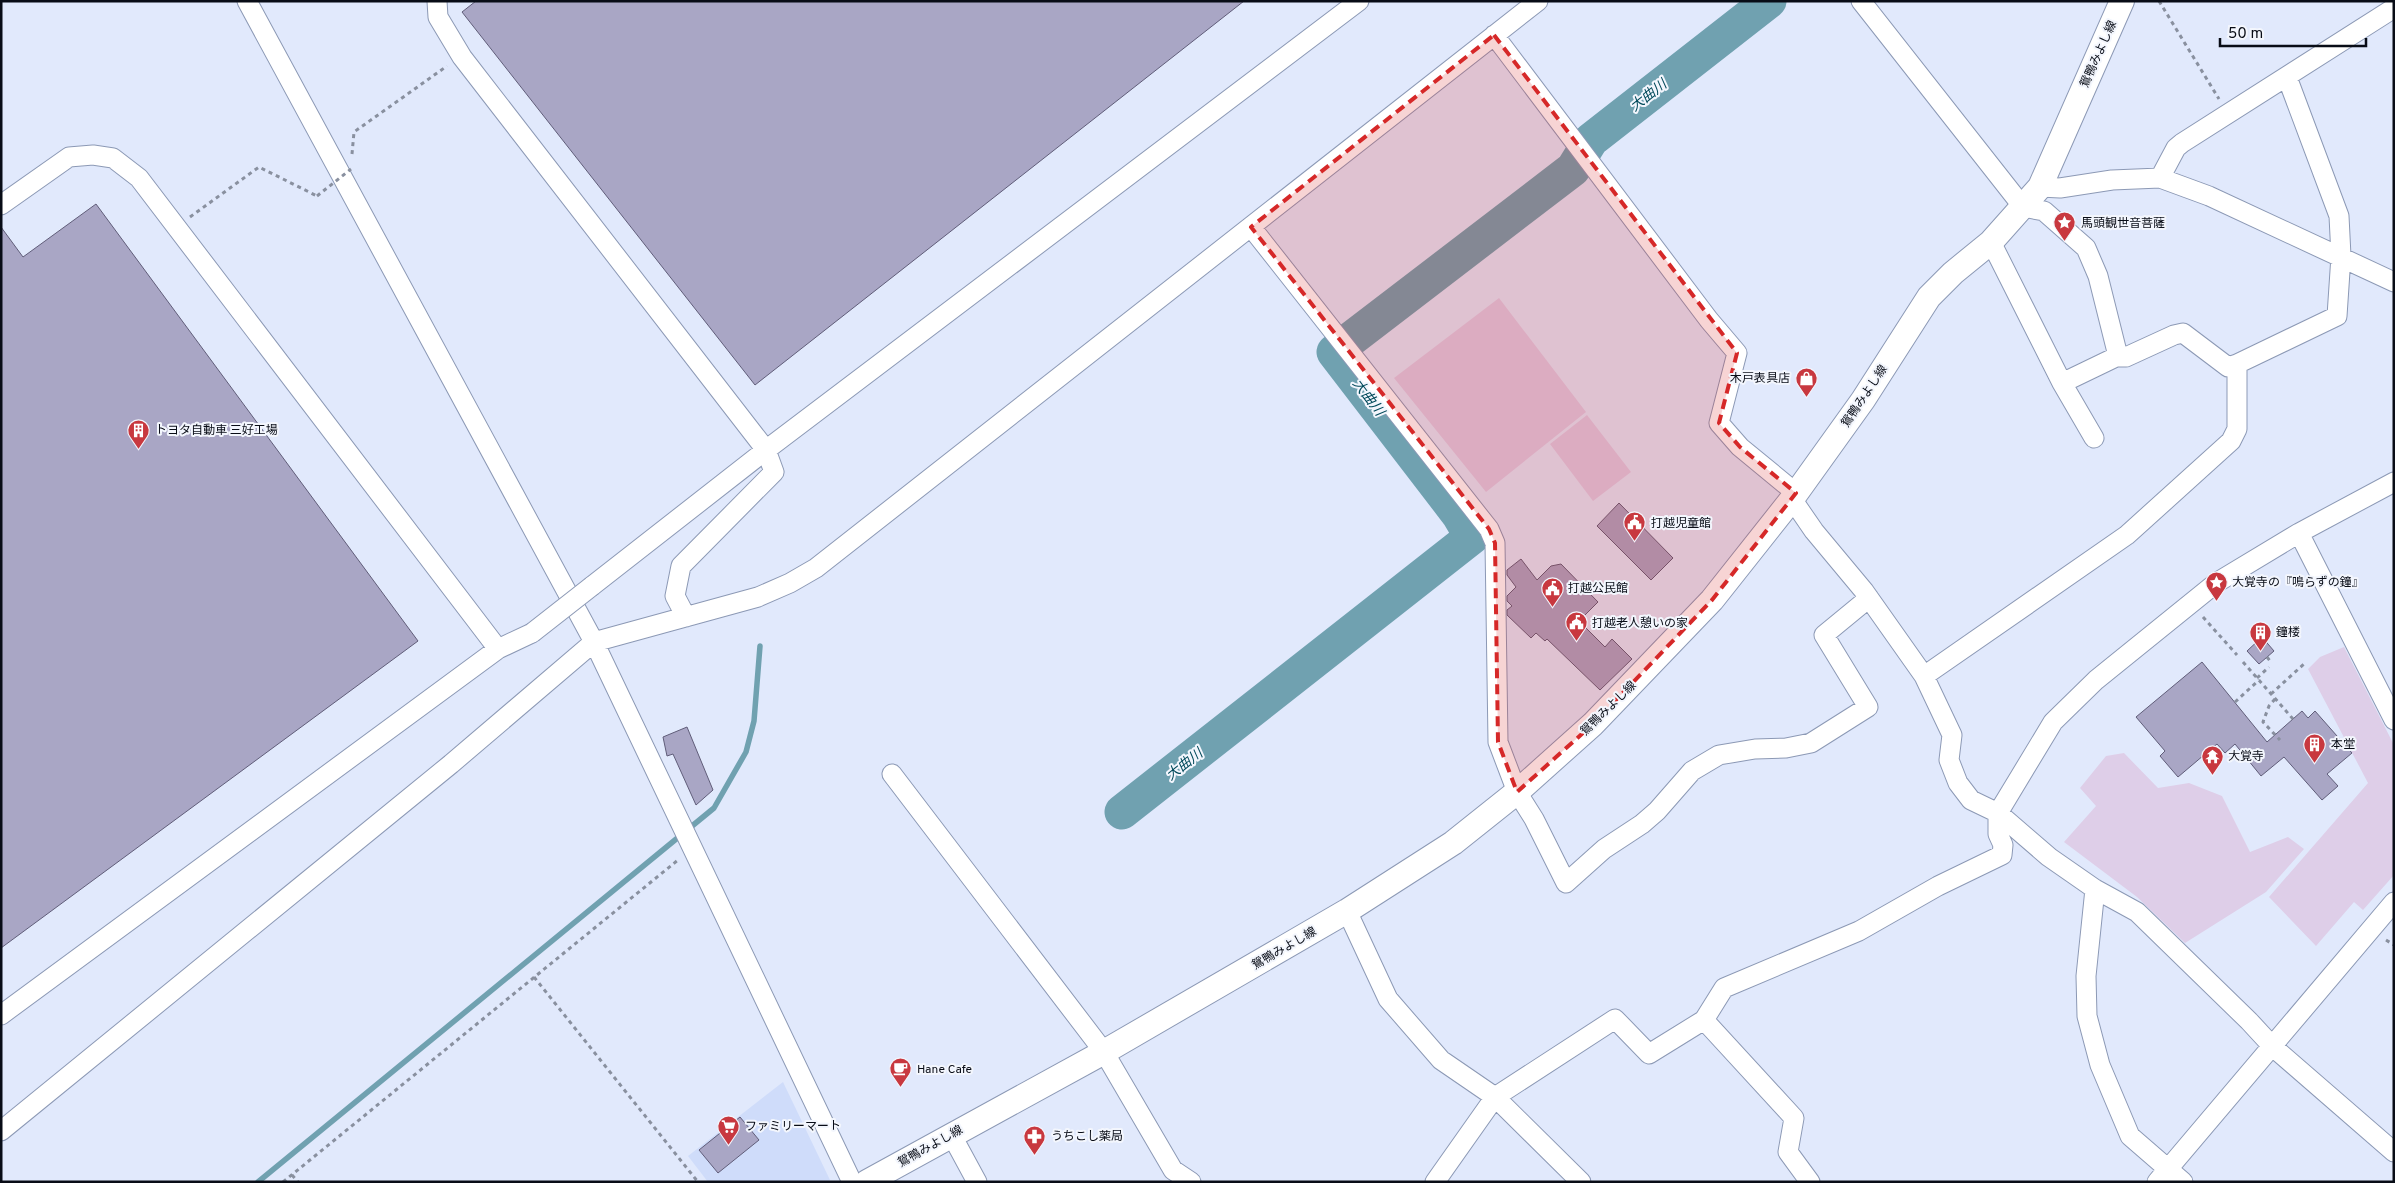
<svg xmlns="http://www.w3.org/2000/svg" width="2395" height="1183" viewBox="0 0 2395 1183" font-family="Overpass,'Noto Sans JP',sans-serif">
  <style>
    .built { fill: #cfdcfa }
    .green { fill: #decee8 }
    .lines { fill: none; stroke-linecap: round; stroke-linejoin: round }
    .stream { stroke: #70a1b0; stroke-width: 5.5 }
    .river { stroke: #70a1b0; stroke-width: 35 }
    .building { fill: #a9a6c5; stroke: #605d79 }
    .minor-casing { stroke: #8c99b5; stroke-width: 21 }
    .major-casing { stroke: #8c99b5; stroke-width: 26 }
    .path { stroke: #89909f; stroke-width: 3; stroke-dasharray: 4 4; stroke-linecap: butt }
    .minor { stroke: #fff; stroke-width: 19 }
    .major { stroke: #fff; stroke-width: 24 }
    .minor-bridge-casing { stroke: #8c99b5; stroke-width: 21; stroke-linecap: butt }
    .path-bridge { stroke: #89909f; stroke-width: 3; stroke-dasharray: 4 4; stroke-linecap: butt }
    .minor-bridge { stroke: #fff; stroke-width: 19 }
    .marked { fill: #d62828; fill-opacity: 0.2; stroke: #d62828; stroke-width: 4; stroke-dasharray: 10 6; stroke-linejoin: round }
    .labels { text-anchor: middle; stroke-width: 4; stroke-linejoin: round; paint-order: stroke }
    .street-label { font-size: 12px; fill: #080c16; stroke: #f3f6fd }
    .poi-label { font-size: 12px; fill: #080c16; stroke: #f3f6fd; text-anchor: start }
    .water-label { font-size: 14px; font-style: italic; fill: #00495a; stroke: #f3f6fd }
  </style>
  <rect width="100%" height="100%" fill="#e1e9fc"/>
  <path class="built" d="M783,1082L830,1180L829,1182H708L688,1156Z"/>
  <path class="green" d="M1499,298L1586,412L1486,492L1394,378Z
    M1587,415L1631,472L1593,501L1550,444Z
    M2344,647L2394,745V875L2363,910L2354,902L2316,946L2269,897L2368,783L2308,669L2320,657Z
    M2124,753L2158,788L2189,783L2222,796L2250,852L2288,837L2304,849L2266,892L2185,943L2137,897L2064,842L2096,806L2080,788L2106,756Z"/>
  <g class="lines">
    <path class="stream" d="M258,1182L714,808L746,752L754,721L760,646"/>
    <path class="river" d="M1122,812L1472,537L1459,515L1334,352L1573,169L1591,140L1769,1"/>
  </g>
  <path class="building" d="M476,1H1244L755,385L462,12Z
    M96,204L418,641L1,948V227L23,257Z
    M1619,503L1673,558L1651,580L1597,526Z
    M1521,559L1537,580L1551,566L1561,564L1598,602L1579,621L1605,647L1612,639L1632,659L1600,690L1547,639L1545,641L1536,633L1531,638L1507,615V610L1512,606L1507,601V596L1516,587L1507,575V570Z
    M2262,637L2274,651L2259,664L2247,651Z
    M2202,662L2267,742L2302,711L2308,718L2315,711L2352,753L2327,774L2338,786L2322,800L2284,757L2261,776L2235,744L2225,753L2217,744L2178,777L2160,756L2165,751L2136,717Z
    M687,727L713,790L696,805L673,754L667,756L663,737Z
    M740,1117L759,1140L718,1173L699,1150Z"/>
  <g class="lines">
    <defs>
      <path id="minor" d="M247,1L594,642L852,1182
        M437,1L438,17L462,57L766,450L774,472L681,566L675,596L686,617
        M1861,1L2023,207L2044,211L2086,248L2098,276L2118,356L2062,383
        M1494,35L1709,320L1737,353L1719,423L1740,447L1796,493
        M2160,178L2176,148L2182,143L2394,8
        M2040,187L2060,188L2112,180L2160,178L2209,196L2394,282
        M1,205L69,157L93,155L113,158L139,178L498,649
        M1251,227L1489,529L1495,543L1498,742L1517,792L1534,819L1566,883L1604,849L1642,824L1657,811L1692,771L1719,755L1755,749L1786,748L1811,743L1868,707L1824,635L1869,598
        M1991,242L2062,383L2094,438
        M2118,357H2126L2174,335L2183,333L2228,367L2237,364
        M1792,499L1814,531L1864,591L1924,676L1952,735L1949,760L1958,783L1971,800L1998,813L2049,857L2095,889L2137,912L2249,1021L2273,1047L2394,1152
        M2299,533L2394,720
        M592,586L766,450L1359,1
        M1924,676L2127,535L2231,441L2237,429V364L2337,316L2341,256L2339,216L2287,77
        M892,774L1104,1052L1173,1170L1191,1182
        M2095,889L2086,976L2087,1016L2100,1065L2130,1136L2183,1182
        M1347,911L1388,999L1441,1060L1495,1097L1581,1182
        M1,1015L498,649L532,633
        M1704,1020L1794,1118L1788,1152L1810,1182
        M1,1131L451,764L594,642L758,597L790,583L816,568L1538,1
        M951,1134L977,1182
        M1435,1182L1495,1097L1615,1019L1649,1054L1704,1020L1724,988L1859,931L1938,886L2002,855L2003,845L1998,834V813L2053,722L2096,680L2216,583L2299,533L2394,482
        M2157,1182L2394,902"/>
      <path id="major" d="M867,1182L1104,1052L1347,911L1453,843L1517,792L1593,724L1712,600L1792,499L1863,400L1929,297L1953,273L1991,242L2040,187L2122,1"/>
    </defs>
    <use href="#minor" class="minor-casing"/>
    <use href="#major" class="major-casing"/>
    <path class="path" d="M2159,1L2219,99
      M352,154L354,132L447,66
      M190,217L259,167L317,196
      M2203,617L2237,655
      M2267,657L2270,661
      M2243,662L2293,719
      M2257,678L2269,667
      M2271,694L2305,663
      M2275,699L2269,706L2263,722L2280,740
      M2235,702L2259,680
      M2386,940L2394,945
      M534,977L698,1182
      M292,1175L298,1182
      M283,1182L678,860"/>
    <use href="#minor" class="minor"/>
    <use href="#major" class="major"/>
    <defs>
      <path id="minor-bridge" d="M532,633L592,586"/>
    </defs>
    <use href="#minor-bridge" class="minor-bridge-casing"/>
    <path class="path-bridge" d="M317,196L351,169"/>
    <use href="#minor-bridge" class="minor-bridge"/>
  </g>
  <path class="marked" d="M1494,35L1737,353L1719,423L1740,447L1796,493L1712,600L1593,724L1517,792L1498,742L1495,543L1489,529L1251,227Z"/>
  <defs>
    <symbol id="sight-pin" viewBox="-11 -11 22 30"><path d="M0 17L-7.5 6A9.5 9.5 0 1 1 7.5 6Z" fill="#c8383f" stroke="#f3f6fd"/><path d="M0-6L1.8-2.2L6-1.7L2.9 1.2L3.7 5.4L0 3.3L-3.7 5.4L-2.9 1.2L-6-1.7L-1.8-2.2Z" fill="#fff"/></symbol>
    <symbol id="shop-pin" viewBox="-11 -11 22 30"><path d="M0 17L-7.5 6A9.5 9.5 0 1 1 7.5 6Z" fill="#c8383f" stroke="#f3f6fd"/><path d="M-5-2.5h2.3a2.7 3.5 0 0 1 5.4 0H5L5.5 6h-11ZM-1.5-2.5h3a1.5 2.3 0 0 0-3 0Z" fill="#fff"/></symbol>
    <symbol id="building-pin" viewBox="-11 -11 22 30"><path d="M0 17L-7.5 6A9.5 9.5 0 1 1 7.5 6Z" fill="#c8383f" stroke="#f3f6fd"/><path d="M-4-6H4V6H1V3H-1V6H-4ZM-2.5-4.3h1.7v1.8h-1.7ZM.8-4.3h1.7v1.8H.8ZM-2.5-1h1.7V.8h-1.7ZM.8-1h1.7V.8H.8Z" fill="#fff"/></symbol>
    <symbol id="civic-pin" viewBox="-11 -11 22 30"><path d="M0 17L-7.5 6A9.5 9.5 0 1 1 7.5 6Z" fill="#c8383f" stroke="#f3f6fd"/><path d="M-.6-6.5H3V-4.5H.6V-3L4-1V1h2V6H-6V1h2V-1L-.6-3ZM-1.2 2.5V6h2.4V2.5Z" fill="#fff"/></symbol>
    <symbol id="temple-pin" viewBox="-11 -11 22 30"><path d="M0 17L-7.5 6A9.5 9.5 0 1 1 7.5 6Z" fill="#c8383f" stroke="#f3f6fd"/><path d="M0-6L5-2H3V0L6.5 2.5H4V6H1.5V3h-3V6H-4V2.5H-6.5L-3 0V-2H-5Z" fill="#fff"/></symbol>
    <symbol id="cafe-pin" viewBox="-11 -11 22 30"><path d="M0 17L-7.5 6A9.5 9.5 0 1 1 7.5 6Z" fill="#c8383f" stroke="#f3f6fd"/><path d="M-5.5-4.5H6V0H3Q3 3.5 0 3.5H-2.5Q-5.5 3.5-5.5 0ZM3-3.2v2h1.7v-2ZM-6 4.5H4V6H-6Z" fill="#fff"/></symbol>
    <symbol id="supermarket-pin" viewBox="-11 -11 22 30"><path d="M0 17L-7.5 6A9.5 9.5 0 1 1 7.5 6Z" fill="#c8383f" stroke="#f3f6fd"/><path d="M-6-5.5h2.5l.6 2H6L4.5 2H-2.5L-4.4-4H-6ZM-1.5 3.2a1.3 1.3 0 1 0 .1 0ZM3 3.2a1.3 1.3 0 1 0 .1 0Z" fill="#fff"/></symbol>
    <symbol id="pharmacy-pin" viewBox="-11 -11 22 30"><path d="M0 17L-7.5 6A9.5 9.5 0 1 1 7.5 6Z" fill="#c8383f" stroke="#f3f6fd"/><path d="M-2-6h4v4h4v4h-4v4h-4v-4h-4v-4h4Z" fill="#fff"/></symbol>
  </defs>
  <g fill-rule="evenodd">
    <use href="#sight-pin" x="2052" y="210" width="25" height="34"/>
    <use href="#shop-pin" x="1794" y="366" width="25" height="34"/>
    <use href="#building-pin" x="126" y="418" width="25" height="34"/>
    <use href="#civic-pin" x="1622" y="510" width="25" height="34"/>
    <use href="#sight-pin" x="2204" y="570" width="25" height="34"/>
    <use href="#civic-pin" x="1540" y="576" width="25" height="34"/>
    <use href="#civic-pin" x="1564" y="610" width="25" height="34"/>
    <use href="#building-pin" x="2248" y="620" width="25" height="34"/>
    <use href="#building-pin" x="2302" y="732" width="25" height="34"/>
    <use href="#temple-pin" x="2200" y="744" width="25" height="34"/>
    <use href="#cafe-pin" x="888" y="1056" width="25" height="34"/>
    <use href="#supermarket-pin" x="716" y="1114" width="25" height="34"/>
    <use href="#pharmacy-pin" x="1022" y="1124" width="25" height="34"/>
  </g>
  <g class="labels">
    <g class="street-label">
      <text transform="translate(2098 54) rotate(-66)" y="4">鴛鴨みよし線</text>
      <text transform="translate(1864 396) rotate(-56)" y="4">鴛鴨みよし線</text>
      <text transform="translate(1608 708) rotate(-44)" y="4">鴛鴨みよし線</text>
      <text transform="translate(1284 948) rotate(-30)" y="4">鴛鴨みよし線</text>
      <text transform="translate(930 1146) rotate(-29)" y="4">鴛鴨みよし線</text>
    </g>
    <g class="poi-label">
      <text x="2081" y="227">馬頭観世音菩薩</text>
      <text x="1790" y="382" text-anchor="end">木戸表具店</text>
      <text x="155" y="434">トヨタ自動車 三好工場</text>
      <text x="1651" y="527">打越児童館</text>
      <text x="2232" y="586">大覚寺の『鳴らずの鐘』</text>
      <text x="1568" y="592">打越公民館</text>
      <text x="1592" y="627">打越老人憩いの家</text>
      <text x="2276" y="636">鐘楼</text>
      <text x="2331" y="748">本堂</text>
      <text x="2228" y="760">大覚寺</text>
      <text x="917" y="1073">Hane Cafe</text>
      <text x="745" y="1130">ファミリーマート</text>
      <text x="1051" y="1140">うちこし薬局</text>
    </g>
    <g class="water-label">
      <text transform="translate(1648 95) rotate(-38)" y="5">大曲川</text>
      <text transform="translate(1369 397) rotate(53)" y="5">大曲川</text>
      <text transform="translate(1184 764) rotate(-38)" y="5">大曲川</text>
    </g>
  </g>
  <rect width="2395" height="1183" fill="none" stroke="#080c16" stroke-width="5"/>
  <path d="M2220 38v8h146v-8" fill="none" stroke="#080c16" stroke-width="2.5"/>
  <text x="2228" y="38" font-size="15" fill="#080c16" stroke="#f3f6fd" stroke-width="4" paint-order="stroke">50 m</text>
</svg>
